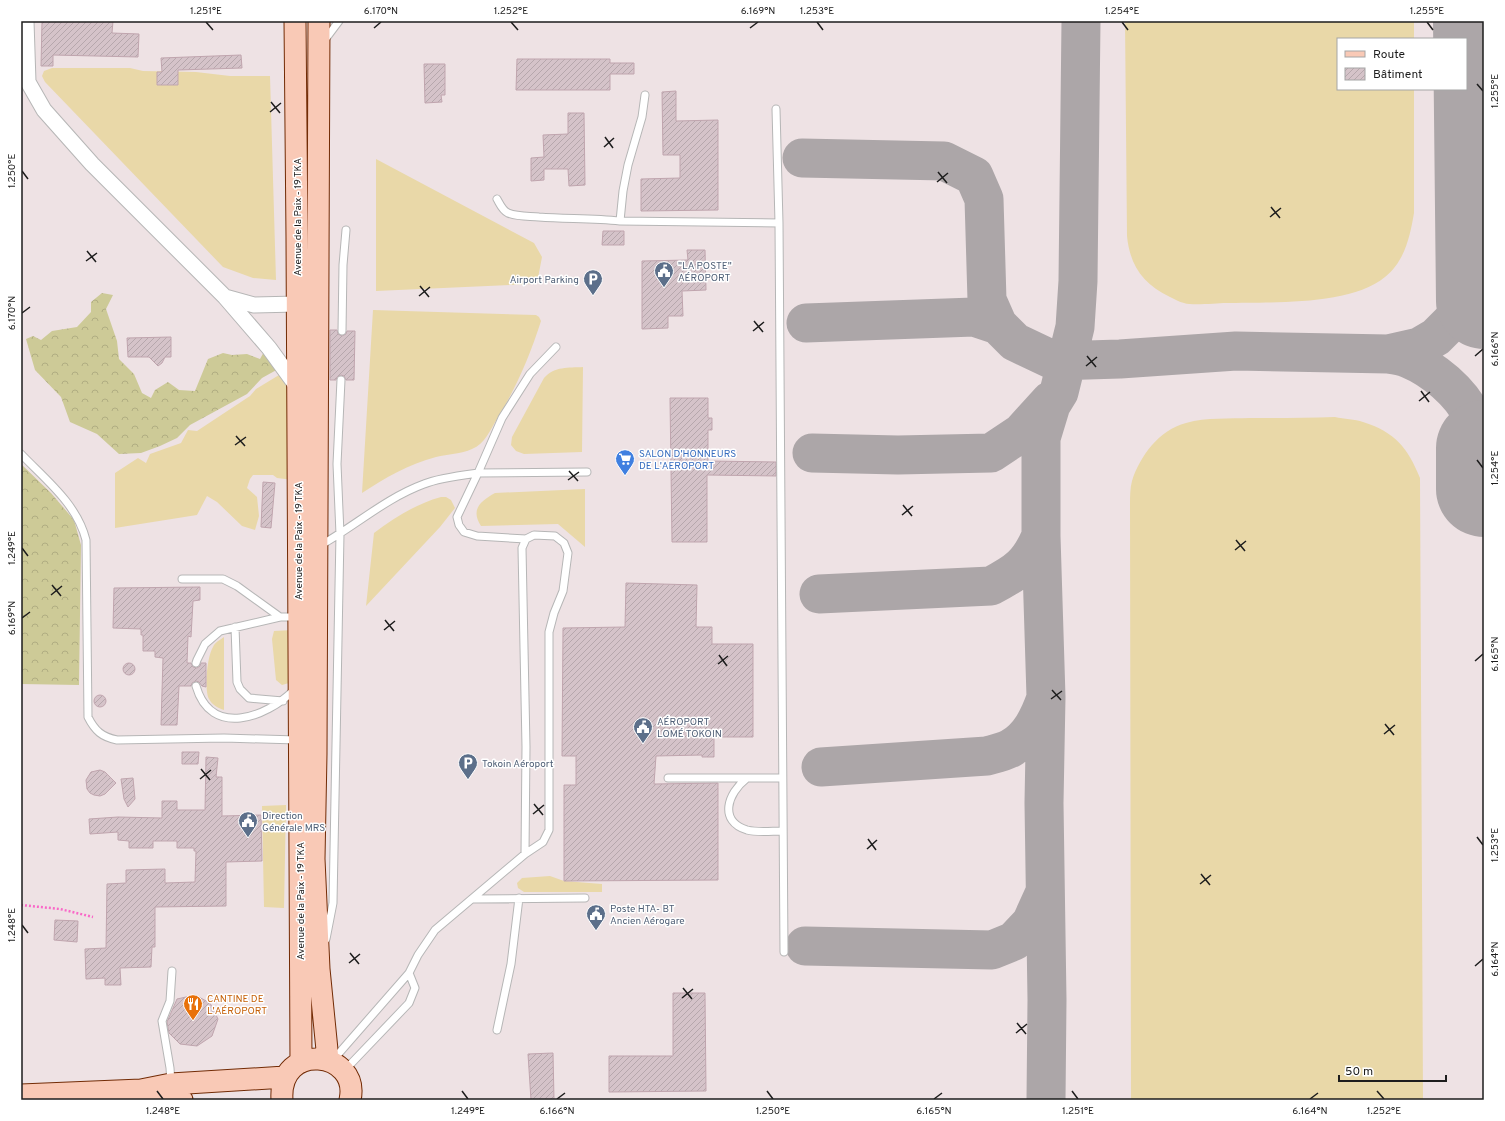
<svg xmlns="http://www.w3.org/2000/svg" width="1505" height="1121" viewBox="0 0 1505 1121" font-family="Overpass,sans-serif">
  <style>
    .grass { fill: #e9d8a8 }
    .forest { fill: url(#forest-crowns) }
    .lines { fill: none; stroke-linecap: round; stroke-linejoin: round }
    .taxiway { stroke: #aca6a8; stroke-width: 39 }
    .runway { stroke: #aca6a8; stroke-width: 96 }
    .building { fill: url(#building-hatch); stroke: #c0a5ae }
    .service-casing { stroke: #b6b6b6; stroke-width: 9 }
    .minor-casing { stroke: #b6b6b6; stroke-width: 17 }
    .secondary-casing { stroke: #722b05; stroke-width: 23 }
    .path { stroke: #f969c8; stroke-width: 2.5; stroke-dasharray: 2 2; stroke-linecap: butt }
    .service { stroke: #fff; stroke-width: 7 }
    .minor { stroke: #fff; stroke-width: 15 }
    .secondary { stroke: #f9c9b6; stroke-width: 21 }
    .ticks { fill: none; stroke: #1d1d1d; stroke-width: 1.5 }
    .labels { text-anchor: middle; stroke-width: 3; stroke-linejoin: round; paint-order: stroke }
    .street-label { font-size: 10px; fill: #1d1d1d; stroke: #fff }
    .service-label { font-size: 10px; fill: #4e5e75; stroke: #fff; text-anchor: start }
    .shop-label { font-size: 10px; fill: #366cbe; stroke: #fff; text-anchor: start }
    .food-label { font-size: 10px; fill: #c56008; stroke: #fff; text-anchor: start }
    .neatline { fill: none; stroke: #1d1d1d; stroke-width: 1.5 }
    .ticks-label { font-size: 10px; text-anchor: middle; fill: #1d1d1d }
  </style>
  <defs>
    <pattern id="forest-crowns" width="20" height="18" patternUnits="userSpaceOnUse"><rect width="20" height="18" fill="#cdca97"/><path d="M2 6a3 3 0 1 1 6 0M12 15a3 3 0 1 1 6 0" fill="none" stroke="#b0ad82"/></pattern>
    <pattern id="building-hatch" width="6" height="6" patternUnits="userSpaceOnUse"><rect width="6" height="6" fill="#d5c3c9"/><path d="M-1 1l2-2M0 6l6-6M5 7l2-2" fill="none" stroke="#b6a7ac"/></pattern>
  </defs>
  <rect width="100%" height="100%" fill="#eee2e4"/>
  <path class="grass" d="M1125,21H1414V39H1338V89H1414V213C1410,236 1405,261 1385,277C1350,306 1270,302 1226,303C1216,303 1193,306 1184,303C1179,302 1175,299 1170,297C1143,284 1130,266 1127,236Z
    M52,68H130L143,71L196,72L230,76H270L276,280L253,278L223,267L45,82L42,76L44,71Z
    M376,159L534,243L542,257L538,278L532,284L376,291Z
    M373,310L536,315L539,317L541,321C530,356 516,388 497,419C490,430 485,444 472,449C461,454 448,454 436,457C409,464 385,478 362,493Z
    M583,367L582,452L524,454L516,451L511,445L512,437L544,378C555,366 568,368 583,367Z
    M284,372L296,385L293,480L277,478L273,475H253L250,479L247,488L257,497L259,516L255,530L242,526L217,502L207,496L197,515L115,528V473L138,458L146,463L150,454L181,443L188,430L197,431L250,396L256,389Z
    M1335,417C1344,419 1355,419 1363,422C1395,432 1408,448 1420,478L1423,1100H1131L1130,505C1130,497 1130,488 1132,481C1140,456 1159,430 1186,423C1207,417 1229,419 1250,418C1278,418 1307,418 1335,417Z
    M585,489V547L558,524L481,526C470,509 481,501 495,493Z
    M441,497H446L451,500L455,508L440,527L366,606L374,533C395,517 416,504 441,497Z
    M293,630L289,683L282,685L276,680L272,639L274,631Z
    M224,637V710C218,708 212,705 209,699C204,690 207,656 213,647C215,642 220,640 224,637Z
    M286,805L284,908L264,907L262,806Z
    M550,876L564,881L602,884V892H524L518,888L517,883L522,878Z"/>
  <path class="forest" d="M102,293L113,295L106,309L117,341L119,359L134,374L142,393L151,398L155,390L168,382L179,390L195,391L208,359L223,353L232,355L247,354L260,359L265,350L280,368L262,378L247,394L190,425L177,438L160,446L141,453L119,454L97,434L70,422L61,397L35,370L26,339L33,336L41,340L52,331L77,327L91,312V302Z
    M21,464L51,493L74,520L81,545L79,685L21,684Z"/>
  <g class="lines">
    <path class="taxiway" d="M802,158L944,161L974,176L984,199L987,300L998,325L1015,342L1055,361L1120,359L1236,351L1388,354L1419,347L1436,337L1466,307L1473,294L1477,281L1483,250
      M806,323L974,317L998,325
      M1388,354C1395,355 1403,356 1409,359C1433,369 1461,392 1472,416C1478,430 1480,447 1484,461
      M812,453L898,455L991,453L1021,433L1050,401
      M819,594L991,586C1018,572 1029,564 1041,536
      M821,767L987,756C994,754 1004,752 1011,748C1030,737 1039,718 1046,698
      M805,946L992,950L1014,941L1031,923L1045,892
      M1046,1100L1047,1000L1044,803L1046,697L1041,536V438L1051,405L1059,392L1075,327L1078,281L1081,21"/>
    <path class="runway" d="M1481,21L1484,301
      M1484,448V489"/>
  </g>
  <path class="building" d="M42,21H113L112,33L139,34L138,57L53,55V66H41Z
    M241,55L242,68L178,70V85H157V72H162L161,58Z
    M517,59H610V63H634V74H610V90H516Z
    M424,64H445V95H441L442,102L425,103Z
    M676,91V121L718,120V210L641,211V179L680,178V155H663L662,92Z
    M568,113H584L585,185L569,186L568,169H544V180L531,181V158L544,157L543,135L568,134Z
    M603,231H624V245H602Z
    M687,250H705L706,290L682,291L683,316H668V328L642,329V261L688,260Z
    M330,330H337L338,334L342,336L346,334L347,331H355L354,380H346L344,376L341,375L337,377L336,380H330Z
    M171,337V357H165L162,363L158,366L149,357H128L127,338Z
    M670,398H708V418H712V430H708V461L776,462V476L707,475V542H672Z
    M263,482L275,483L271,528L261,527Z
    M626,583L697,585L696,627H712V644H753V737H714V757H702V755L656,756L654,784L718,783V880L564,881V785H576V756H562L563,628L625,627Z
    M200,587V600L193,601L191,637L188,636L187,663H191L193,667L197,668L200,666L201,663H206V687L202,686L199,682L196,681L192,683L191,686H179L177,725H161L163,658L155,657V651H143V635H141V629L113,628L114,588Z
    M123 669a6 6 0 1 1 12 0a6 6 0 1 1-12 0Z
    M94 701a6 6 0 1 1 12 0a6 6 0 1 1-12 0Z
    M182,752H199L198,764H182Z
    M206,757L218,758L216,777H222V816L261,815L262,861L226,862V906L155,907V947H152L151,967L120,968L121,985H105V978L86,979L85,949L106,948L107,884L126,883V870L165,869V883L195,882L196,851H194V848H177V841H153V848H129V841L118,840V832L90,834L89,819L118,817L162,818V801H177V810H205Z
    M100,770L105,772L116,783L105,794L100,796L94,795L90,793L87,789L86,780L91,772Z
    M133,778L135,799L128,807L124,799L121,779Z
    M55,920L78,921L77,942L54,940Z
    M673,993H705L706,1091L609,1092V1056H673Z
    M195,995L210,1003L218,1019L212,1036L197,1046L180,1044L169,1033L167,1022L177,999Z
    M553,1053L554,1100H531L528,1054Z"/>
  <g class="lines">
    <defs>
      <path id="service" d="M324,41L339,21
        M776,109L779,223L784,952
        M497,199C500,204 502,210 508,213C518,217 529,216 539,217C566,219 593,218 620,221L779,223
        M620,221L623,191L628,165L642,117L645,95
        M342,331L343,265L346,230
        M21,454C46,480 77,504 86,540L88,717C95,731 102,737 117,740L224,738L297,740
        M321,545C355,526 386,498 424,484C438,478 463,475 478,473L587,472
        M182,579H223L237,586L280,617
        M235,627L237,682L240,689L249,698L283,701
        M196,663L197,660L205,644L220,631L280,617H297
        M196,686C211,738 266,718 294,690
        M668,778H782
        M746,779C728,793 718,821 747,830C758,833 772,831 782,831
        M525,854L526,747L522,548L526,539
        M473,899L585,898
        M326,939L333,903L340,534L337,464L341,380
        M497,1030L511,964L519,898
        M333,1060L409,973L418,955L435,930L525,854L543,842L549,830V632L554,613L563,591L568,553L564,543L555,536L534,535L526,539L477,536L464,532L459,525L457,517L478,473L502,418L530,374L556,347
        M344,1071L409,1003L415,988L409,973
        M171,1083L170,1068L162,1021L170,1001L172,971"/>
      <path id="minor" d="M26,21L28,82L44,110L92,164L225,297L269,348L298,388
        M225,297L254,305L297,304"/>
      <path id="secondary" d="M295,21L297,238L301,1062
        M319,21L316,754L314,859L319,969L328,1060
        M142,1091L168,1100H182
        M21,1095L141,1090L171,1084L285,1077
        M282,1100C278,1040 361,1051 350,1100"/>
    </defs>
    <use href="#service" class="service-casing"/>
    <use href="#minor" class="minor-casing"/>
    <use href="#secondary" class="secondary-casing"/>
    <path class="path" d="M21,905L60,909L93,917"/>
    <use href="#service" class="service"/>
    <use href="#minor" class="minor"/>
    <use href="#secondary" class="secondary"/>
  </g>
  <path class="ticks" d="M206,22L213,30M511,22L518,30M817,22L823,30M1122,22L1128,30M1427,22L1433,30M374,28L381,22M750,28L758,22M1477,84L1483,91M271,102L280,113M270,112L281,103M605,137L613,148M604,147L614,138M22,171L28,179M938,172L947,183M937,182L948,173M1271,207L1280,218M1270,217L1281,208M87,251L96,262M86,261L97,253M420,286L429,297M419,296L430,287M22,313L30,307M754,321L763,332M753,331L764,322M1087,356L1096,367M1475,356L1483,349M1086,366L1097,357M1421,391L1429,402M1419,401L1430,392M236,436L245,446M235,445L246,437M1477,460L1483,468M569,471L578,481M568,480L579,472M903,505L912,516M902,515L913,506M1236,540L1245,551M22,548L28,556M1235,550L1246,541M52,585L61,596M51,595L62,586M22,618L30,612M385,620L394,631M384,630L395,621M719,655L727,666M1475,661L1483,654M718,664L728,656M1052,690L1061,700M1051,699L1062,691M1385,724L1394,735M1384,734L1395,725M201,769L210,780M200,779L211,770M534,804L543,815M533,814L544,805M1477,837L1483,845M868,839L876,850M867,849L877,840M1201,874L1210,885M1200,884L1211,875M22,925L28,933M350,953L359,964M349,963L360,954M1475,966L1483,959M683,988L692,999M682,998L693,989M1017,1023L1026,1034M1016,1033L1027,1024M157,1091L163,1099M462,1091L468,1099M767,1091L773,1099M1072,1091L1078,1099M1377,1091L1384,1099M557,1099L565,1093M934,1099L942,1093M1310,1099L1318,1093"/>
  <defs>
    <symbol id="civic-pin" viewBox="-11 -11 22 30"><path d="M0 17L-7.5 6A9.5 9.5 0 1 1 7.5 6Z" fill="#5c6f8a" stroke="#fff"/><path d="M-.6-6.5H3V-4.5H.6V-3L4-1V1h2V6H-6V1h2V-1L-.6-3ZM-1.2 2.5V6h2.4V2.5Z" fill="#fff"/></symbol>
    <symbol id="parking-pin" viewBox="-11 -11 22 30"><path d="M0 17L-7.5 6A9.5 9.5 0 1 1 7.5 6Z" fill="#5c6f8a" stroke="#fff"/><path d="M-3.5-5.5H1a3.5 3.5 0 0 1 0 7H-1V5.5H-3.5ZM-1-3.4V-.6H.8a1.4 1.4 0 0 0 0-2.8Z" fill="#fff"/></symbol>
    <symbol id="supermarket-pin" viewBox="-11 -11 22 30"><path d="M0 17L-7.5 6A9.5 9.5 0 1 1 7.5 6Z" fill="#3f7fe0" stroke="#fff"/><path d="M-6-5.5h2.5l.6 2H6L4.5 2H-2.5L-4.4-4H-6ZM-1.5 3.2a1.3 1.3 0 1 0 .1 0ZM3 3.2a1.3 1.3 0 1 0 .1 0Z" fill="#fff"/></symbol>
    <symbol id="restaurant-pin" viewBox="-11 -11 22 30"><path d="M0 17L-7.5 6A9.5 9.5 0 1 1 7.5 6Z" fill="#e8710a" stroke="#fff"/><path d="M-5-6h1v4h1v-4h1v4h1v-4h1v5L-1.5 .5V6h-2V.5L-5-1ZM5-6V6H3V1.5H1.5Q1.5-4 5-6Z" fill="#fff"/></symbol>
  </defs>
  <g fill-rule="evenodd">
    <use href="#civic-pin" x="653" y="260" width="22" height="30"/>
    <use href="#parking-pin" x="582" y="268" width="22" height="30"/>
    <use href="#supermarket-pin" x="614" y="448" width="22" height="30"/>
    <use href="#civic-pin" x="632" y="716" width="22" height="30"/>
    <use href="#parking-pin" x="457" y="752" width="22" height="30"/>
    <use href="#civic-pin" x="237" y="810" width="22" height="30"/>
    <use href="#civic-pin" x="585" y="903" width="22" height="30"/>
    <use href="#restaurant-pin" x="182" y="993" width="22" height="30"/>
  </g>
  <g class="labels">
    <g class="street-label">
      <text transform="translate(297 217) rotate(-90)" y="4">Avenue de la Paix - 19 TKA</text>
      <text transform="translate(298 541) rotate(-90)" y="4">Avenue de la Paix - 19 TKA</text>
      <text transform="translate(300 901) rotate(-90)" y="4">Avenue de la Paix - 19 TKA</text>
    </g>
    <g class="service-label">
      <text x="678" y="269">"LA POSTE"<tspan x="678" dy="12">AÉROPORT</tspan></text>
      <text x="579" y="283" text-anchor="end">Airport Parking</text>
      <text x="657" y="725">AÉROPORT<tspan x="657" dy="12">LOMÉ TOKOIN</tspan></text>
      <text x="482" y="767">Tokoin Aéroport</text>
      <text x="262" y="819">Direction<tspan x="262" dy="12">Générale MRS</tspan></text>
      <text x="610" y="912">Poste HTA- BT<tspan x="610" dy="12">Ancien Aérogare</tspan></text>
    </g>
    <g class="shop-label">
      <text x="639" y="457">SALON D'HONNEURS<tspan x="639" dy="12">DE L'AEROPORT</tspan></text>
    </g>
    <g class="food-label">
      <text x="207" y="1002">CANTINE DE<tspan x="207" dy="12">L'AÉROPORT</tspan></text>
    </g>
  </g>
  <rect width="1505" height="1121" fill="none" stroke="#ffffff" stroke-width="44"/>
  <rect x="1337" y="38" width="130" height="52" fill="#ffffff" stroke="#a5a5a5"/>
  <rect x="1345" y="51" width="20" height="6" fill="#f9c9b6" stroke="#a5a5a5"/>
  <text x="1373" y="58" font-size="12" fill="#1d1d1d">Route</text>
  <rect x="1345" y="68" width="20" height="12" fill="url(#building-hatch)" stroke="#a5a5a5"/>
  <text x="1373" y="78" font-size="12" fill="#1d1d1d">Bâtiment</text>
  <path d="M1339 1075v6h107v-6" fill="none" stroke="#1d1d1d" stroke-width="2"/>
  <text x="1345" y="1075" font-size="12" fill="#1d1d1d" stroke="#ffffff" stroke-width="3" paint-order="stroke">50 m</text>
  <rect x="22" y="22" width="1461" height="1077" class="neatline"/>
  <g class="ticks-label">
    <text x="206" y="14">1.251°E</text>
    <text x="381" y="14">6.170°N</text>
    <text x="511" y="14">1.252°E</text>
    <text x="758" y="14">6.169°N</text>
    <text x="817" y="14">1.253°E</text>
    <text x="1122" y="14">1.254°E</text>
    <text x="1427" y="14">1.255°E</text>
    <text transform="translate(1494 91) rotate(-90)" y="4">1.255°E</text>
    <text transform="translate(11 171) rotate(-90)" y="4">1.250°E</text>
    <text transform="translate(11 313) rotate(-90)" y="4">6.170°N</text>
    <text transform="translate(1494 349) rotate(-90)" y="4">6.166°N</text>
    <text transform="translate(1494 468) rotate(-90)" y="4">1.254°E</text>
    <text transform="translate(11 548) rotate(-90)" y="4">1.249°E</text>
    <text transform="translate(11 618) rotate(-90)" y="4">6.169°N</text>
    <text transform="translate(1494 654) rotate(-90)" y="4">6.165°N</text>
    <text transform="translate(1494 845) rotate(-90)" y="4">1.253°E</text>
    <text transform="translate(11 925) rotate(-90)" y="4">1.248°E</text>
    <text transform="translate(1494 959) rotate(-90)" y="4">6.164°N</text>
    <text x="163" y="1114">1.248°E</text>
    <text x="468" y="1114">1.249°E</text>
    <text x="557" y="1114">6.166°N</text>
    <text x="773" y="1114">1.250°E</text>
    <text x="934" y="1114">6.165°N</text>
    <text x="1078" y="1114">1.251°E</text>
    <text x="1310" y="1114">6.164°N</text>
    <text x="1384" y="1114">1.252°E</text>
  </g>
</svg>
